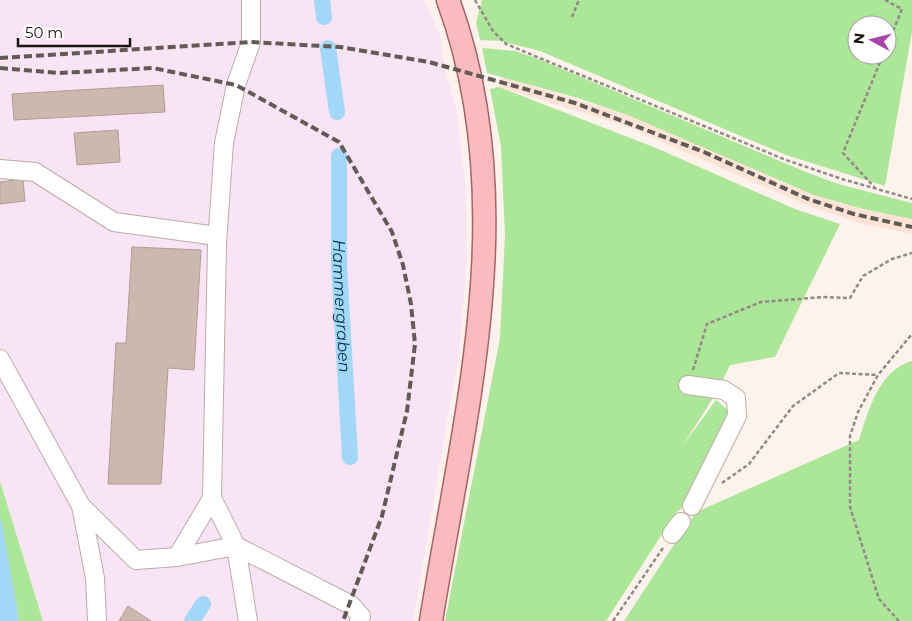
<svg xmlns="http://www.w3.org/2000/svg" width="912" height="621" viewBox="0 0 912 621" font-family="Montserrat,sans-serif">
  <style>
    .industrial { fill: #f8e4f4 }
    .built { fill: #fee3d6 }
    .green { fill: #ace699; fill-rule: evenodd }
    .water { fill: #a1d8f7 }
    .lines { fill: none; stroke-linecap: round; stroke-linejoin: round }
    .canal { stroke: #a1d8f7; stroke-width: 16 }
    .building { fill: #cbb8af; stroke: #b09e95 }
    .minor-casing { stroke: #beaca3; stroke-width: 20 }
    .major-casing { stroke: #a86365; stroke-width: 25 }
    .path { stroke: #938a85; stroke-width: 2.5; stroke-dasharray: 4 2.5; stroke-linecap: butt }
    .minor { stroke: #fff; stroke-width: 18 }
    .major { stroke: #f9bbbe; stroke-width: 22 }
    .rail { stroke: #625a55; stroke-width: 4; stroke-dasharray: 8 4; stroke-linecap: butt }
    .labels { text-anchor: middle; stroke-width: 5; stroke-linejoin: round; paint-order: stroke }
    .water-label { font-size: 16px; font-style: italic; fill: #023146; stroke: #fff }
  </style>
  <rect width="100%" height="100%" fill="#fef2ec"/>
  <path class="industrial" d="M0,0H424L440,36L444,67L456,108L466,187L467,260L459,352L413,621H43L0,481Z"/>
  <path class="built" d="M502,77L630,116L694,142L791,186L842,204L912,219V234L859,223L811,207L626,126L499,87Z"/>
  <path class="green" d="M482,0H912V32L885,186L786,155L540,51L500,41L480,40L476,22ZM857,25H887V55H857Z
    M482,48L515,51L536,58L806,172L838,184L908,202L912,203V219L863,209L814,195L630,116L578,98L487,73Z
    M499,87L656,148L795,209L840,224L775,357L730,365L717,392L681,448L716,400L731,413L686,504L675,514L606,621H445L500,338L505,235L501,147L490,89Z
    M912,361V621H624L690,520L701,510L859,440C868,411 879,370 912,361Z
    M0,481L43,621H19L0,519Z"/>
  <path class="water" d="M0,519L2,523L19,621H0Z"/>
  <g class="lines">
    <g class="canal">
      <path d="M322,0L324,17"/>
      <path d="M328,48L337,112"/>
      <path id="s1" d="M339,156V265L350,457"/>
      <path d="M192,621L203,604"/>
    </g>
  </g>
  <path class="building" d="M163,85L165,112L14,120L12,94Z
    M118,130L120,162L77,165L74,133Z
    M23,179L25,201L0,204V182Z
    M132,247L201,250L194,370L168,368L161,484H108L116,343H126Z
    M128,606L151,621H119Z"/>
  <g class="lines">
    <defs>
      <path id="minor" d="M0,169L35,172L114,222L217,236
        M0,359L81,506L136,560L177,557L212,498L217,243L224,143L236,85L251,42V0
        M688,385L724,390L736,398L737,416L692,506
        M212,498L236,546L248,621
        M81,506L95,578L97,621
        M672,534L681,522
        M177,557L236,546L351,605L361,616L359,621"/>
      <path id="major" d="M431,621C464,415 523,204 448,0"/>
    </defs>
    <use href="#minor" class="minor-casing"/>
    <use href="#major" class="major-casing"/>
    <path class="path" d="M475,0L493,31L506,44L786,160L842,179L912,199
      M885,0L902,9L887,46
      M572,17L579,0
      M876,189L843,153L883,55
      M693,370L707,324L761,302L824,297L850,298L863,276L892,259L912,253
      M722,483L749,464L793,406L839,373L878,375
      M613,621L663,548
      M899,621L879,599L850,507V436L858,412L878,375L912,334"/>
    <use href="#minor" class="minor"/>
    <use href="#major" class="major"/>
    <path class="rail" d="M0,58L251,42L340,47L429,62L575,103L704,152L808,199L854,214L912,227
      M0,68L59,73L153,68L236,85L339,142L392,232L403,265L411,304L415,344L407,411L382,516L343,621"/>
  </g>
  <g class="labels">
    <g class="water-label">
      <text dy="6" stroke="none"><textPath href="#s1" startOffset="150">Hammergraben</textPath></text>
    </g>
  </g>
  <g transform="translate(872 40) rotate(277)"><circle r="24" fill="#ffffff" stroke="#a3a19f"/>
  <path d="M0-4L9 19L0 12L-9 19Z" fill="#a743a9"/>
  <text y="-8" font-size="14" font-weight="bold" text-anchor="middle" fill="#1a1410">N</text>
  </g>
  <path d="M18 38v8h112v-8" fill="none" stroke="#1a1410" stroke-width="2.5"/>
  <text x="25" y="38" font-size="15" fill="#1a1410" stroke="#ffffff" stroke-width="4" paint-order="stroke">50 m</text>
</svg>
